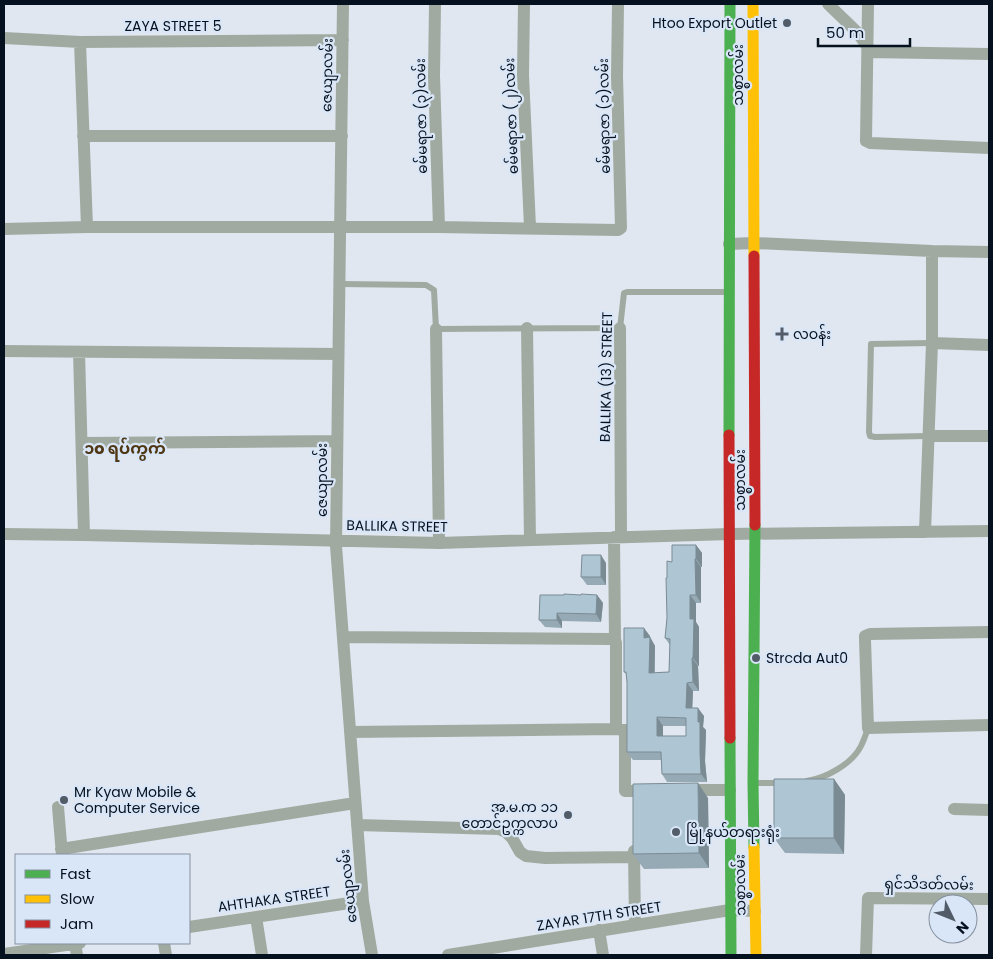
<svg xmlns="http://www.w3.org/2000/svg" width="993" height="959" viewBox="0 0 993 959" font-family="Poppins,'Noto Sans Myanmar',sans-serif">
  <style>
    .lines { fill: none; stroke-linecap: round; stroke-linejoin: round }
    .lane { stroke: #a1aaa1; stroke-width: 6 }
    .street { stroke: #a1aaa1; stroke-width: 12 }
    .fast { stroke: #4caf50; stroke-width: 11 }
    .slow { stroke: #ffc107; stroke-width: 11 }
    .jam { stroke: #c62828; stroke-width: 11 }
    .wall { fill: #96aab6; fill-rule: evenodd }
    .shaded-wall { fill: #7a8b94 }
    .building { fill: #aec6d4; stroke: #7a8b94; fill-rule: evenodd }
    .poi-dot { fill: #525c68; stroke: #d9e6f7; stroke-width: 2 }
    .labels { text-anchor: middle; stroke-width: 4.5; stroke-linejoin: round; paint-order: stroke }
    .poi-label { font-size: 14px; fill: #06111f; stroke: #d9e6f7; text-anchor: start }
    .street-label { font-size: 14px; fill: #06111f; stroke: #d9e6f7 }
    .quarter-label { font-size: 16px; font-weight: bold; fill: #503815; stroke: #d9e6f7 }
  </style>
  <rect width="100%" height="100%" fill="#e0e7f0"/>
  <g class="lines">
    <path class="lane" d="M340,284L426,285L434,290L436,329L620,328L624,293L627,292H727
      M928,436L875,437L870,436L869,432L871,344L932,343
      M807,781C826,778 852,764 861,746C864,740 866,734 868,728
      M757,783H782"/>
    <path class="street" d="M343,4L336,546L363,901L372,955
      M435,4L434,76L439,227
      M524,4L523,75L530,227
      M828,4L857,32L867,46
      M868,4L866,141L870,143L989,148
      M4,38L80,42L343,40
      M80,42L87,227
      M868,52L989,54
      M83,136H342
      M4,229L87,227H439L618,230L621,228L617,76L618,4
      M729,244L754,243L932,251L989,252
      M527,328L530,540
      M620,328L621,537
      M436,329L439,543
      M932,343L989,345
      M4,351L338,354
      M79,352L84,535
      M928,436H989
      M82,443L337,441
      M925,532L932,343V251
      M4,534L84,535L439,543L730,534L989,531
      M614,537L615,640
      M989,632L870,634L865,636V640L868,728L989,725
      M343,637L611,639L615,640L616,643V729L350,732
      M616,729L625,730V791H650
      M688,790H730
      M58,807L62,855
      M954,809L989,810
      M357,825L499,829L506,832L512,838L520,852L526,856L545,858L634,857
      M61,849L355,803
      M634,851L635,925
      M256,917L262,955
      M189,927L363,901
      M599,930L603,955
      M75,943L77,955
      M164,943L166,955
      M4,954L80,943
      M448,955L730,910L755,911
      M866,955L868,898L989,899"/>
    <path class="fast" d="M729,435L730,4
      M730,738L731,955
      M754,847L753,783L755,525"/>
    <path class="slow" d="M753,4L754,256
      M754,847L756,955"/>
    <path class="jam" d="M754,256L755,525
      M729,435L730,738"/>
  </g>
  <path class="wall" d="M696,545L702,553V567H701V603H696V622L699,627V666H698L699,691H693L692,708L704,716L703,727L706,730L705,761L707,782H667L662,774L661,760H633L627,752V682L626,674L624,672L650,636V637L655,646V673L669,672L670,645L665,638L667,618V578L672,562ZM663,726H686V736H663Z
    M606,563V585H587L581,577Z
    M581,595H597L603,603L601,622L562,621V628L545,627L539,620Z
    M834,779L845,795L844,854L785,853L774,838Z
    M708,798L709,868L644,869L633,854Z"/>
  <path class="shaded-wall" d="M696,545L702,553V567L696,559Z
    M601,555L606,563V585L601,577Z
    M695,559L701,567V603L696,595Z
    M597,595L603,603L601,622L596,614Z
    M690,595L696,603V622L699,627V666L693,658L690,619Z
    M557,613L562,621V628L557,620Z
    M644,628L650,636V638V637L655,646L654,681L649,673L644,638Z
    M692,658L698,666L699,691L693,682Z
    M687,683L693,691L692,716L686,708Z
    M698,708L704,716L703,727L706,730L705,761L707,782L701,774L698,722Z
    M657,717L663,726V744L657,736Z
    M834,779L845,795L844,854L834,838Z
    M698,783L708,798L709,868L699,853Z"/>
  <path class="building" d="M672,545H696V559H695L696,595H690V619H694L693,658H692L693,682L687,683L686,708H698V722H700V753L701,774H662L661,752H627V682L626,672H624V628H644V638L650,637L649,673L669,672L670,639L665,638L667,618L666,578H667V561L672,562ZM657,717L686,718V736H657Z
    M582,555H601V577H581Z
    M564,594L581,595V594L597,595L596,614L557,613V620H539L540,595H564Z
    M774,779H834V838H774Z
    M698,783L699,853L633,854V784Z"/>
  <g class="poi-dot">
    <circle cx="787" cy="23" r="5"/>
    <path d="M779.5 326.5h5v5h5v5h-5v5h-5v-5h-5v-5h5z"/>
    <circle cx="756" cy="658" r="5"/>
    <circle cx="64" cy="800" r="5"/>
    <circle cx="568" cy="815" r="5"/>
    <circle cx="676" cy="832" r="5"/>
  </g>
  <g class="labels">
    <g class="poi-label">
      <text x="777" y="28" text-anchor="end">Htoo Export Outlet</text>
      <text x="793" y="339">လဝန်း</text>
      <text x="766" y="663">Strcda Aut0</text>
      <text x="74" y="797">Mr Kyaw Mobile &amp;<tspan x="74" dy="16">Computer Service</tspan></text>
      <text x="558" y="812" text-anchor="end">အ.မ.က ၁၁<tspan x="558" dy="16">တောင်ဥက္ကလာပ</tspan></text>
      <text x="686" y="837">မြို့နယ်တရားရုံး</text>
    </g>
    <g class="street-label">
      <text x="173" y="31">ZAYA STREET 5</text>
      <text transform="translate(327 75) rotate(-89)" y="5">ဇေယျာလမ်း</text>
      <text transform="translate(738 75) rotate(-90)" y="5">သစ္စာလမ်း</text>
      <text transform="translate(421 116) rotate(-91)" y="5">ဓမ်မရာဇာ (၃)လမ်း</text>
      <text transform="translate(511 116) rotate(-92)" y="5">ဓမ်မရာဇာ (၂)လမ်း</text>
      <text transform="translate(604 116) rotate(-91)" y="5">ဓမ်မရာဇာ (၁)လမ်း</text>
      <text transform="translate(606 377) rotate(-89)" y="5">BALLIKA (13) STREET</text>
      <text transform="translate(322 480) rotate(-90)" y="5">ဇေယျာလမ်း</text>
      <text transform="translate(740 480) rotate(-90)" y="5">သစ္စာလမ်း</text>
      <text transform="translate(397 526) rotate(1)" y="5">BALLIKA STREET</text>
      <text transform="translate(929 884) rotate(1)" y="5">ရှင်သိဒတ်လမ်း</text>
      <text transform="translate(740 885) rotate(-91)" y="5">သစ္စာလမ်း</text>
      <text transform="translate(348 886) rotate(-96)" y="5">ဇေယျာလမ်း</text>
      <text transform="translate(274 899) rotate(-8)" y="5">AHTHAKA STREET</text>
      <text transform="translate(599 916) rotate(-9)" y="5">ZAYAR 17TH STREET</text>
    </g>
    <g class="quarter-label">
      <text x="125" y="454">၁o ရပ်ကွက်</text>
    </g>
  </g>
  <rect width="993" height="959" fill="none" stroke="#06111f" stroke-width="10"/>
  <rect x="15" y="854" width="175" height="90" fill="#d9e6f7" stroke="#8591a1"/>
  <rect x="25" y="870" width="25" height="8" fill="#4caf50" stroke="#8591a1"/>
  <text x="60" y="879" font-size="15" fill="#06111f">Fast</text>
  <rect x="25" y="895" width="25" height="8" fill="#ffc107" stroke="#8591a1"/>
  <text x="60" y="904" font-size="15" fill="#06111f">Slow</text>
  <rect x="25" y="920" width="25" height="8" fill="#c62828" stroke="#8591a1"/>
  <text x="60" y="929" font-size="15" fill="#06111f">Jam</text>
  <g transform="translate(953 919) rotate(133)"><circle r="24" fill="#d9e6f7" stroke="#8591a1"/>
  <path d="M0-4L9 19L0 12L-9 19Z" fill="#525c68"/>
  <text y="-8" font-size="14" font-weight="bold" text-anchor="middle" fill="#06111f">N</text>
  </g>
  <path d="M818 38v8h92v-8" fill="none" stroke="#06111f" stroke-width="2.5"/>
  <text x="826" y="38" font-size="15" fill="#06111f" stroke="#d9e6f7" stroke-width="4" paint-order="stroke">50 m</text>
</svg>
